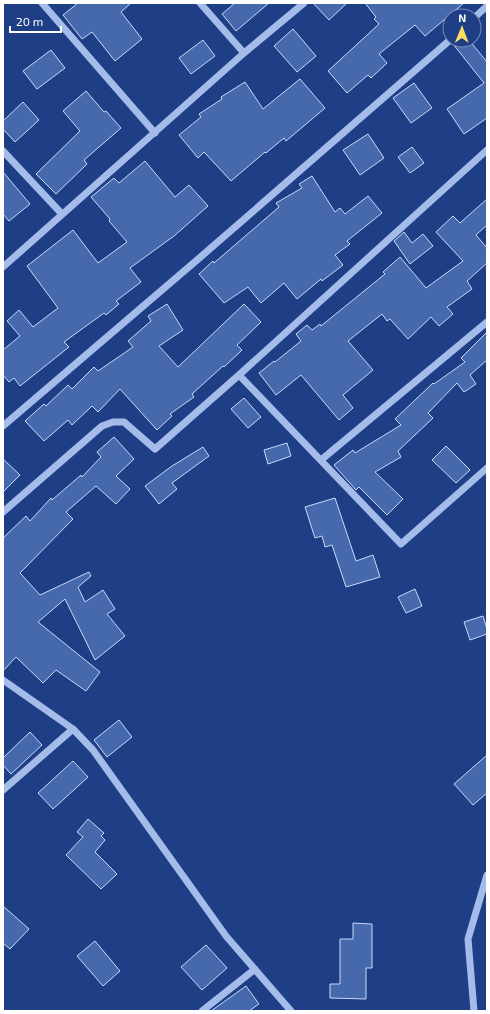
<svg xmlns="http://www.w3.org/2000/svg" width="490" height="1014" viewBox="0 0 490 1014" font-family="'Exo 2',sans-serif">
  <style>
    .building { fill: #4668ad; stroke: #cad9f7 }
    .lines { fill: none; stroke-linecap: round; stroke-linejoin: round }
    .minor { stroke: #a5bcea; stroke-width: 7 }
  </style>
  <rect width="100%" height="100%" fill="#1e3e85"/>
  <path class="building" d="M78,3H131L121,12L142,39L115,61L92,32L82,39L63,15Z
    M235,3H269L236,31L222,14Z
    M313,3H347L329,20Z
    M365,3H464L425,36L415,25L379,54L387,63L371,78L368,75L347,93L328,71L379,24L374,19L376,17Z
    M293,29L316,56L297,72L274,46Z
    M203,40L215,56L191,74L179,58Z
    M455,40H469L487,62V118L464,134L447,109L484,83L453,44Z
    M51,50L65,68L37,89L23,71Z
    M300,79L325,108L286,141L284,138L266,153L265,152L231,181L204,152L198,158L179,135L201,117L199,114L222,99L221,97L245,82L263,109Z
    M414,83L432,108L411,123L393,98Z
    M86,91L104,112L106,111L121,128L84,160L87,164L56,194L36,174L80,131L63,111Z
    M23,102L39,120L15,142L3,129V121Z
    M368,134L384,158L360,175L343,150Z
    M412,147L424,163L410,173L398,157Z
    M145,161L175,197L189,185L208,206L174,236L130,268L141,282L116,301L119,304L106,315L104,313L64,342L69,347L20,386L14,378L9,382L3,375V350L20,336L7,321L19,310L33,327L58,308L27,266L73,230L98,263L127,242L109,221L110,219L91,197L114,178L119,183Z
    M3,172L30,204L9,221L3,214Z
    M312,176L335,212L340,208L345,214L368,196L382,213L347,241L350,244L335,255L343,265L322,281L321,279L297,299L284,283L261,303L248,287L224,303L199,274L213,261L214,263L279,207L276,203L302,188L299,184Z
    M487,199V225L476,235L487,248V263L467,281L472,289L447,307L453,314L439,326L431,317L408,339L390,319L387,321L382,314L348,341L373,370L343,395L353,408L339,420L301,375L276,395L259,373L274,361L275,362L301,341L296,334L307,325L312,330L320,324L321,326L385,274L383,272L400,257L426,288L463,261L436,232L453,216L460,223Z
    M404,232L412,243L423,234L433,246L410,264L394,241Z
    M167,304L183,330L159,346L178,367L244,304L261,322L237,345L242,350L224,367L223,366L192,394L194,397L170,414L172,416L157,430L120,389L98,412L92,406L72,425L68,420L44,441L25,421L44,404L46,406L68,385L72,389L94,367L98,371L133,347L128,341L151,321L148,316Z
    M487,332V360L470,375L476,384L464,392L457,383L428,413L433,418L398,451L401,457L375,472L403,499L387,515L359,487L356,490L334,465L353,450L355,453L401,425L395,419L433,383L434,384L465,362L461,358Z
    M244,398L261,417L248,428L231,409Z
    M114,437L134,459L116,476L130,489L116,504L96,486L66,512L73,519L20,573L40,595L89,572L91,576L78,587L85,602L103,590L115,609L107,614L125,636L95,660L65,599L38,622L100,672L86,691L56,670L43,683L16,657L3,671V538L26,516L30,521L51,498L52,500L81,475L82,477L101,457L97,452Z
    M287,443L291,456L268,464L264,450Z
    M446,446L470,470L456,483L432,460Z
    M203,447L209,456L172,483L177,489L159,504L145,486L172,466Z
    M3,459L20,475L3,492Z
    M335,498L356,561L373,555L380,577L346,587L332,545L325,547L322,536L315,538L305,507Z
    M415,589L422,606L406,613L398,597Z
    M483,616L487,629V634L470,640L464,622Z
    M119,720L132,737L107,757L94,740Z
    M30,732L42,745L11,774L3,765V758Z
    M487,755V793L473,805L454,784Z
    M73,761L88,777L53,809L38,793Z
    M88,819L104,833L101,836L105,840L95,852L117,874L101,889L66,855L83,837L77,832Z
    M3,906L29,929L10,949L3,943Z
    M353,923L372,924V968H366V999L330,998V984H340V939H353Z
    M95,941L120,971L103,986L77,956Z
    M206,945L227,968L202,990L181,967Z
    M246,986L259,1004L249,1011H211Z"/>
  <g class="lines">
    <path class="minor" d="M42,3L155,133
      M200,3L244,53
      M474,18L487,6
      M3,151L62,214
      M3,267L244,53L304,3
      M239,375L401,544L487,468
      M3,426L204,254L450,40
      M321,460L487,322
      M3,512L102,426L113,422H124L155,449L239,375L487,150
      M3,680L73,729L93,750L226,936L291,1011
      M3,790L73,729
      M202,1011L255,969
      M474,1011L468,939L487,875"/>
  </g>
  <rect width="490" height="1014" fill="none" stroke="#ffffff" stroke-width="8"/>
  <g transform="translate(462 28) rotate(1)"><circle r="19" fill="#1e3e85" stroke="#788bb6"/>
  <path d="M0-3L7 15L0 10L-7 15Z" fill="#f9e064"/>
  <text y="-6" font-size="11" font-weight="bold" text-anchor="middle" fill="#ffffff">N</text>
  </g>
  <path d="M10 26v6h51v-6" fill="none" stroke="#ffffff" stroke-width="2"/>
  <text x="16" y="26" font-size="12" fill="#ffffff" stroke="#1e3e85" stroke-width="3" paint-order="stroke">20 m</text>
</svg>
